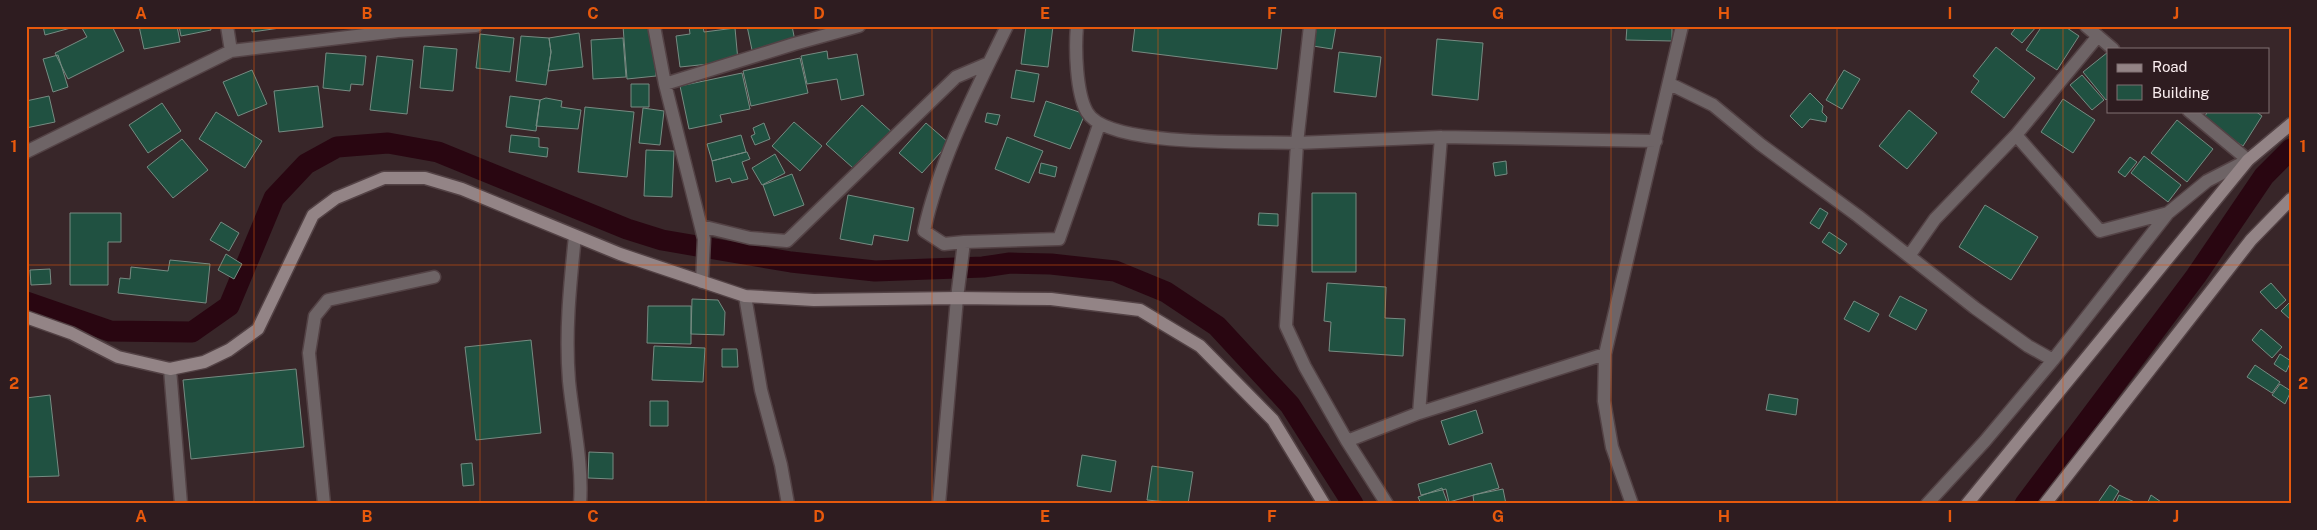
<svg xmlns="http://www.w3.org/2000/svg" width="2317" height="530" viewBox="0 0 2317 530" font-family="'Public Sans',sans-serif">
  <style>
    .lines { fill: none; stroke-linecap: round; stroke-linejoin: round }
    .canal { stroke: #290611; stroke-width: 21 }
    .building { fill: #205141; stroke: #768b82 }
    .street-casing { stroke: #534245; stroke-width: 15 }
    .secondary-casing { stroke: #534245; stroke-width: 15 }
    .street { stroke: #6e6466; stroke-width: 12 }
    .secondary { stroke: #938486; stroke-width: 12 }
    .grid { fill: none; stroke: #e8590c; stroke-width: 1; stroke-opacity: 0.55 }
    .neatline { fill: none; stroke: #e8590c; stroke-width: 2 }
    .grid-label { font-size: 16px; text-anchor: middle; font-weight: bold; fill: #e8590c }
  </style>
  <rect width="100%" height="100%" fill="#382629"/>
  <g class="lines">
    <path class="canal" d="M26,302L110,331L192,332L229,306L274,198L306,164L337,147L388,143L438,152L627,229L662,240L791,262L875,271L983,267L1010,263L1051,264L1115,271L1166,292L1217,326L1290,405L1353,504
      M2025,504L2196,276L2264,176L2291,149"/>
  </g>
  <path class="building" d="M43,26H78L45,35Z
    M86,26H117L113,28L124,51L68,79L55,53L87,37L82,28Z
    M139,26H177L180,42L144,49Z
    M179,26H210L211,30L181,36Z
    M252,26H294L252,32Z
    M623,26H652L656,76L627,79Z
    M689,26H703L704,32L735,28L738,61L680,67L676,36L690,34Z
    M747,26H792L795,41L752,50Z
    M1026,26H1053L1048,67L1021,64Z
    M1135,26H1282L1277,69L1132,51Z
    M1317,26H1336L1332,49L1313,46Z
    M1627,26H1672V41L1626,40Z
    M2017,26H2037L2022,43L2011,34Z
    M2042,26H2064L2079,36L2057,70L2026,50Z
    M579,33L583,67L548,71L551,52L549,38Z
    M480,34L514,38L510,72L476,68Z
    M521,36L549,38L551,52L546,85L516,81Z
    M623,38L626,77L593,79L591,40Z
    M1437,39L1483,43L1478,100L1432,95Z
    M424,46L457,49L453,91L420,88Z
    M1996,47L2035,78L2004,118L1971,92L1979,81L1973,76Z
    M827,51L828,59L857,54L864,95L841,100L837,79L807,84L801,56Z
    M1339,52L1381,57L1376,97L1334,92Z
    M2108,52V98L2106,100L2083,72Z
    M326,53L366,56L363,85L351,84L350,91L323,88Z
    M58,55L68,87L53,92L43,59Z
    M377,56L413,60L407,114L370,110Z
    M800,58L808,93L751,106L743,71Z
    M252,70L267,104L238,116L223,82Z
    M1016,70L1039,74L1034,102L1011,98Z
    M1844,70L1860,79L1842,109L1826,100Z
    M742,73L750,109L720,115L722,122L689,129L680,86Z
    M2082,75L2104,100L2092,110L2070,85Z
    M631,84H649V107H631Z
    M318,86L323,127L279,132L274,91Z
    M1810,93L1823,106L1822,112L1827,117L1826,122L1810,119L1802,128L1790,116Z
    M49,96L55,122L26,128V101Z
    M510,96L540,100L536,131L506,127Z
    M546,98L562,101L561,107L581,110L578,129L536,126L540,100Z
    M2063,99L2095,120L2073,153L2041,132Z
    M1046,101L1085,114L1070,149L1034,136Z
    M162,103L181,131L148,153L129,125Z
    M862,105L894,134L873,158L867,153L853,168L826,144Z
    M585,107L634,112L627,177L578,172Z
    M643,108L664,111L660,145L639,143Z
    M1909,110L1937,133L1907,169L1879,146Z
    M2208,111H2255L2262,116L2243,146L2202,121Z
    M216,112L262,141L245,168L199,139Z
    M987,113L1000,115L997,125L985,122Z
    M2177,120L2213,149L2187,182L2151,153Z
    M794,122L822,146L800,171L772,146Z
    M764,123L770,139L755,145L751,136L755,134L753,128Z
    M926,123L949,143L922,173L899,153Z
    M511,135L539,138V147L548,148L547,157L509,152Z
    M741,135L746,152L712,161L707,144Z
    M1007,137L1043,151L1029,183L995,169Z
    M182,139L208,170L173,198L147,167Z
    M646,150L674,151L672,197L644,196Z
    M746,152H747L750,159L742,162L748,179L732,183L730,178L716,182L712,161Z
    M775,154L785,173L762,185L752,168Z
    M2144,156L2181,185L2168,202L2131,173Z
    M2130,157L2137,162L2125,177L2118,172Z
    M1506,161L1507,174L1495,176L1493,163Z
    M1041,163L1057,167L1055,177L1039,173Z
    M792,174L804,205L774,216L763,185Z
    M1312,193H1356V272H1312Z
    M848,195L914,208L908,241L874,235L872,245L840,239Z
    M1985,205L2038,237L2011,280L1959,247Z
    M1820,208L1828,213L1819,229L1810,223Z
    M70,213H121V242H108V285H70Z
    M1259,213L1278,214V226L1258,225Z
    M221,222L239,233L229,251L210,240Z
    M1829,232L1847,244L1840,254L1822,242Z
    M226,254L242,264L234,279L218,270Z
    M170,260L210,264L206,303L118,293L120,278L130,279L131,267L168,271Z
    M50,269L51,284L31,285L30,270Z
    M1327,283L1386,287L1385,318L1405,319L1403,356L1329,351L1331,322L1324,321Z
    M2271,283L2286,300L2276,309L2260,292Z
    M1900,296L1927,310L1916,330L1889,316Z
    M692,299L718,300L725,312L724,335L691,334Z
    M1854,301L1879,314L1869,332L1844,319Z
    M2291,301V320L2281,311Z
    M648,306H691V344L647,343Z
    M2261,329L2282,347L2272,358L2252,340Z
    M531,340L541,433L476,440L465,347Z
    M654,346L705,348L703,382L652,380Z
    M722,349H737L738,367H722Z
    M2280,354L2291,361L2286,372L2274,364Z
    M2255,365L2280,382L2272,393L2247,377Z
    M296,369L304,447L191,459L183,380Z
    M2280,384L2291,391L2285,404L2272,395Z
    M1769,394L1798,399L1796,415L1766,410Z
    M50,395L59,476L26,477V398Z
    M650,401H668V426H650Z
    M1476,410L1483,433L1449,445L1441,421Z
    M589,452L613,453V479L588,478Z
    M1082,455L1116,461L1111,492L1077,486Z
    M472,463L474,485L463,486L461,464Z
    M1491,463L1499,488L1449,502L1446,489L1421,495L1418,484Z
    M1152,466L1193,472L1188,504L1147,500Z
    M2110,485L2119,491L2111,504H2104L2099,501Z
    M1442,488L1448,504H1421L1418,497Z
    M1503,489L1506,504H1474L1473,495Z
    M2119,495L2139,504H2115Z
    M2151,495L2164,504H2147Z"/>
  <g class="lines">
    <defs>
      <path id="street" d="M227,26L231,51
        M654,26L665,84L704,239L702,282
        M1077,26C1075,48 1076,93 1087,112C1107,148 1256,141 1297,143L1286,326L1305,367L1347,441L1387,504
        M1310,26L1297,143L1441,137L1656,141
        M2086,26L2113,49
        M665,84L794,44L859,26
        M1670,84L1713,105L1760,144L1858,216L1975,308L2028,346L2053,360L2168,213L2207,181L2248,160L2189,111
        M2016,135L2098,36
        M26,152L231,51L398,31L476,26
        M701,226L750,238L787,241L956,77L989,63
        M575,236C570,285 565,332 569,381C573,422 583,462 580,504
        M964,242L1059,239L1099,125
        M1909,256L1935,219L2016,135L2100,231L2168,213
        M745,296L761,390L781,465L788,504
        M170,369L181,504
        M1419,413L1441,137
        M1347,441L1419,413L1605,354
        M324,504L309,353L315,316L328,300L434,277
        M939,504L957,298L964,242L944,244L924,231C940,159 975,92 1007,26
        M1632,504L1612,447L1604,401L1605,354L1682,26
        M1927,504L1985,441L2053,360"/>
      <path id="secondary" d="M26,317L71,333L118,357L170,369L204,362L229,350L258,329L313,215L336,198L384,178H425L462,189L620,254L745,296L814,300L957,298L1051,299L1140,310L1200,346L1273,420L1324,504
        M1967,504L2248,160L2291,124
        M2045,504L2251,240L2291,199"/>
    </defs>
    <use href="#street" class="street-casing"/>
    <use href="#secondary" class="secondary-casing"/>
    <use href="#street" class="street"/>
    <use href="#secondary" class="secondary"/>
  </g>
  <path class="grid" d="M254,26V504M480,26V504M706,26V504M932,26V504M1158,26V504M1385,26V504M1611,26V504M1837,26V504M2063,26V504M26,265H2291"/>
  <rect width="2317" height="530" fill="none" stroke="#2e1c20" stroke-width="55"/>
  <rect x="2107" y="48" width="162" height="65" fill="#2e1c20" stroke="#807073"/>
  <rect x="2117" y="64" width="25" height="8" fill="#938486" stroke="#807073"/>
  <text x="2152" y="72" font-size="15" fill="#faedef">Road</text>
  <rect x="2117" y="85" width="25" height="15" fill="#205141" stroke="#807073"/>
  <text x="2152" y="98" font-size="15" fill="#faedef">Building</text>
  <rect x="28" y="28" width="2262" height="474" class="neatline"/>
  <g class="grid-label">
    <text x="141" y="19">A</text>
    <text x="367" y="19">B</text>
    <text x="593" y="19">C</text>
    <text x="819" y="19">D</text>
    <text x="1045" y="19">E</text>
    <text x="1272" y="19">F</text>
    <text x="1498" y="19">G</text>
    <text x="1724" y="19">H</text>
    <text x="1950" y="19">I</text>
    <text x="2176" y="19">J</text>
    <text x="14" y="152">1</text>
    <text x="2303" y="152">1</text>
    <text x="14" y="389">2</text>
    <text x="2303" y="389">2</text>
    <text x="141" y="522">A</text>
    <text x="367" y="522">B</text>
    <text x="593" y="522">C</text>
    <text x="819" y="522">D</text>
    <text x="1045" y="522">E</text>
    <text x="1272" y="522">F</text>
    <text x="1498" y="522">G</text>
    <text x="1724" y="522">H</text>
    <text x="1950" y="522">I</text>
    <text x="2176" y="522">J</text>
  </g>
</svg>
